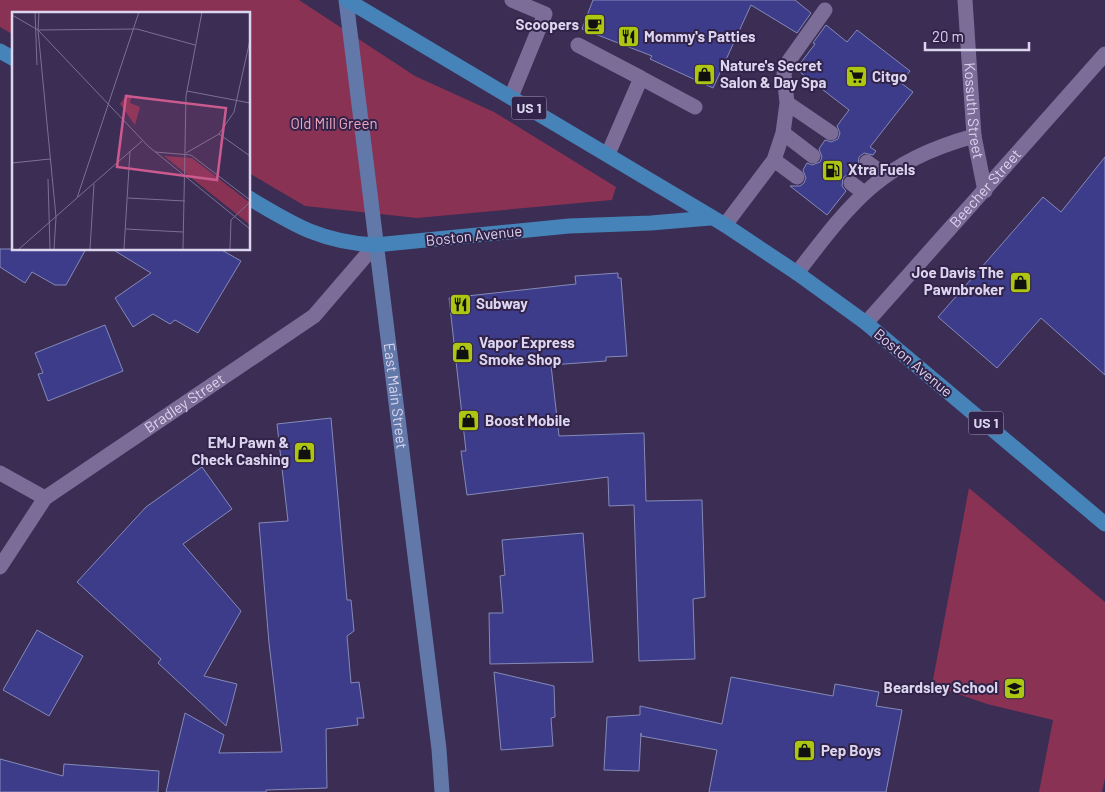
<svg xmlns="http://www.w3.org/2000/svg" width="1105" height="792" viewBox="0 0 1105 792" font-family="Barlow,sans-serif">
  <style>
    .green { fill: #893254 }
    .building { fill: #3c3c8b; stroke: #858ab8 }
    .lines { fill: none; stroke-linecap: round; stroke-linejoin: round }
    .service { stroke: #7b6d98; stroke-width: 15 }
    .minor { stroke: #7b6d98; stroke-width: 15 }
    .secondary { stroke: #6178a8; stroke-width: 15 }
    .primary { stroke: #4683b8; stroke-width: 15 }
    .labels { text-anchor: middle; stroke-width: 4; stroke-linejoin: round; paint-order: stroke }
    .shield { fill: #312349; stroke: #a9a0bc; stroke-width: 1 }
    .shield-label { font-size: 14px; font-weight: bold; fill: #dcd5ee }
    .poi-label { font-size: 15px; font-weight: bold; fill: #dcd5ee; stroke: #312349; text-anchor: start }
    .street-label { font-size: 15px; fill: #dcd5ee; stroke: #312349 }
    .park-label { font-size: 15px; fill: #f3a7bf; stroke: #312349 }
    .inset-road { fill: none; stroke: #7b7092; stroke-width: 1 }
    .view { fill: #cb5a8e; fill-opacity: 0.15; stroke: #cb5a8e; stroke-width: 2.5 }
    .inset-edge { fill: none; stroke: #dcd5ee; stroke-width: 2.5 }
  </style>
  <rect width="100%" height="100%" fill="#3b2d54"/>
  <path class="green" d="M0,0H299L415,76L494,112L616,187L612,200L417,218L305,206L249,173V14H14V35L0,27Z
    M969,488L1105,602V778L1102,792H1039L1053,720L987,704L932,685Z"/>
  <path class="building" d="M593,0H795L811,13L797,33L751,5L713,88L650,59L652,56L582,29Z
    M826,25L847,42L857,30L910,71L901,83L913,92L870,147L876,151L873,155L864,153L859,157L858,165L861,169L857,176L848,174L843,178L842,186L846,191L827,215L790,186H800L804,183L806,178L803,170L807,163L812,165L820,162L822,157L819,149L825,140L831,142L838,139L840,133L837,126L849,110L796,69L815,44L813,43Z
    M1105,157V375L1041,318L997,368L938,317L1043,197L1061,212Z
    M0,249H86L66,285H55L32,272L25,283L0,267Z
    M112,249H220L241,261L198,333L175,320L170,324L153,314L133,327L115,298L151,273Z
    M618,273V278H621L627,356L606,357V361L551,365L559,436L644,433L646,501L702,500L705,597L693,599L695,659L639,661L634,505L609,506L608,477L467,495L461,451H466L449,298L576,284L575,276Z
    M105,325L123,371L48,401L38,374L43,373L35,353Z
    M331,418L347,600H351L354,631L347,636L351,683L359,682L364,718H357L358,725L326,729L327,788L266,790V792H166L185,713L224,735L219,753L282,752L269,643L259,523L288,521L277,424Z
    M202,467L232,509L183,544L241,611L204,676L237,684L226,726L158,663L161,659L77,582L146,507Z
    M583,533L593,662L490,664L489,613H503L500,576L505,575L502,540Z
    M37,630L83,656L49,716L3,690Z
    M494,672L554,686L555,717L551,718L553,746L501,750Z
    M731,677L833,696L835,684L879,692L876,706L902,710L886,792H709L717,750L641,736V733L639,771L604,770L607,717L640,715V706L722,724Z
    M0,759L63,776L64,764L159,771L158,792H0Z"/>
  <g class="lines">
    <path class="service" d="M578,45L641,78
      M511,97L545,14L512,0
      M787,103L831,133
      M783,133L813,156
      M608,154L641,78L695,107
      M774,160L797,177
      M867,162L885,175
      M851,183L864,193
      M725,225L774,160L783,133L787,103L784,74L788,62L825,10
      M797,273C853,200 881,162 974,136"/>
    <g class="minor">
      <path id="s1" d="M965,0L974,136L985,191"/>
      <path id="s2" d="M866,323L1105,54"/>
      <path d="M0,473L45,498"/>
      <path id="s3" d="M0,567L45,498L314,316L375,245"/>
    </g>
    <path class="secondary" id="s4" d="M346,0L439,749L442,792"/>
    <path class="primary" d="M347,0L725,225L797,273L866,323L1105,524
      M0,51L14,59
      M249,198C294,225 321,242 375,245L569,226L651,223L710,218"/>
  </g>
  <defs>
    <symbol id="cafe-square" viewBox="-11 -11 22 22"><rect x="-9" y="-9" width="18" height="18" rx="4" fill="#acc612" stroke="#312349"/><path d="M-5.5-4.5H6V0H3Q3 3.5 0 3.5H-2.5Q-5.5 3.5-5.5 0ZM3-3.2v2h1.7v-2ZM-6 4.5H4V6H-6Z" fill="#111"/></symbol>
    <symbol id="restaurant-square" viewBox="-11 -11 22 22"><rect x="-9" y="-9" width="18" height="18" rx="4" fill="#acc612" stroke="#312349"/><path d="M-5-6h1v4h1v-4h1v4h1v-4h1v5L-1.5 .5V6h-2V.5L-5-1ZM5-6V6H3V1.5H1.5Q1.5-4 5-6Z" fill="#111"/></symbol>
    <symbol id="shop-square" viewBox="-11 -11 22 22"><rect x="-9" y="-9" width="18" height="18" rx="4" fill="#acc612" stroke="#312349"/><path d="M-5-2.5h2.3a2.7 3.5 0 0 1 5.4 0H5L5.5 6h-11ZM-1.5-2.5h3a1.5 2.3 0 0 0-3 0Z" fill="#111"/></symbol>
    <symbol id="supermarket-square" viewBox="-11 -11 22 22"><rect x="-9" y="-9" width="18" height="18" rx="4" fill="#acc612" stroke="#312349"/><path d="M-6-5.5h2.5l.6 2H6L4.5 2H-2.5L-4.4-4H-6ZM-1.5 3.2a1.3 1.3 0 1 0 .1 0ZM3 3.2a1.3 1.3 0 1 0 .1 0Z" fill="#111"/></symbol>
    <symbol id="fuel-square" viewBox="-11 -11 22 22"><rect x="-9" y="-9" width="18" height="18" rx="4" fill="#acc612" stroke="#312349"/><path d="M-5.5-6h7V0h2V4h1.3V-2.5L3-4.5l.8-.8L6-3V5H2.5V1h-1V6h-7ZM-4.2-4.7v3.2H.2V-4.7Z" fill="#111"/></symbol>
    <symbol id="school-square" viewBox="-11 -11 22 22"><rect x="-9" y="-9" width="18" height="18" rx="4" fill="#acc612" stroke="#312349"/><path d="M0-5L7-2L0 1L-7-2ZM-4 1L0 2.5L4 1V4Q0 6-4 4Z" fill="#111"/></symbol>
  </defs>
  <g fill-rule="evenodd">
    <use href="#cafe-square" x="582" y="12" width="25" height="25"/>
    <use href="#restaurant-square" x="616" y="24" width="25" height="25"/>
    <use href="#shop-square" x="692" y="62" width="25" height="25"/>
    <use href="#supermarket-square" x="844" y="64" width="25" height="25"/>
    <use href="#fuel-square" x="820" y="158" width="25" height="25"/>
    <use href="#shop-square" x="1008" y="270" width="25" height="25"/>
    <use href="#restaurant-square" x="448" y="292" width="25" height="25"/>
    <use href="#shop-square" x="450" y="340" width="25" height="25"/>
    <use href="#shop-square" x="456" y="408" width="25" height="25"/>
    <use href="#shop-square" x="292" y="440" width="25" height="25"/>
    <use href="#school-square" x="1002" y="676" width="25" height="25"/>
    <use href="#shop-square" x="792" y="738" width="25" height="25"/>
  </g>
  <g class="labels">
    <g class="shield">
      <rect x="511.5" y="96.5" width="35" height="23" rx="4"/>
      <rect x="968.5" y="411.5" width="35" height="23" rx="4"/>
    </g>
    <g class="shield-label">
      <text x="529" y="113">US 1</text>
      <text x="986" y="428">US 1</text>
    </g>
    <g class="poi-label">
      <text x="579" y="30" text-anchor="end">Scoopers</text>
      <text x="644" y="42">Mommy's Patties</text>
      <text x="720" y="71">Nature's Secret<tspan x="720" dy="17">Salon &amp; Day Spa</tspan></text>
      <text x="872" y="82">Citgo</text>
      <text x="848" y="175">Xtra Fuels</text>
      <text x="1004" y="278" text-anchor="end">Joe Davis The<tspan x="1004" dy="17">Pawnbroker</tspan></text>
      <text x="476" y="309">Subway</text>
      <text x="479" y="348">Vapor Express<tspan x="479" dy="17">Smoke Shop</tspan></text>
      <text x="485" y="426">Boost Mobile</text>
      <text x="289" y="448" text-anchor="end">EMJ Pawn &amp;<tspan x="289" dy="17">Check Cashing</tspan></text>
      <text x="998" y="693" text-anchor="end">Beardsley School</text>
      <text x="821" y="756">Pep Boys</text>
    </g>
    <g class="street-label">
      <text dy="5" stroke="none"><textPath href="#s1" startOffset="111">Kossuth Street</textPath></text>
      <text dy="5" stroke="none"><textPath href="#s2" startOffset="180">Beecher Street</textPath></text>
      <text transform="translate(474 236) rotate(-6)" y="5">Boston Avenue</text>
      <text transform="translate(913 363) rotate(40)" y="5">Boston Avenue</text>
      <text dy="5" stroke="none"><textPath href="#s4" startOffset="399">East Main Street</textPath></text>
      <text dy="5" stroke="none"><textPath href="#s3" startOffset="251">Bradley Street</textPath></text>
    </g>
    <g class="park-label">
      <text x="334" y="129">Old Mill Green</text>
    </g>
  </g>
  <g transform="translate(12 12)">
    <rect width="238" height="238" fill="#3b2d54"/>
    <path d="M115,82L120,84L118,91L128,95L123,113L108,92ZM152,144L180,146L237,190V212Z" fill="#893254"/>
    <path class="inset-road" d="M23,0L25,53M27,0L26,18L44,205L42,237M0,3L26,18L136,134L238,217M26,18L125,17L183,33M175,79L238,91M207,122L238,144M143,140L179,143L238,188M174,141L207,122L222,100L238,28M0,151L38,147M36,167L38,237M66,185L130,129M116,186L173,189M114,217L171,220M7,237L65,186L127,0M78,237L82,172M112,237L118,139M171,237L174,84L190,0M218,237L219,208L238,190"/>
    <path class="view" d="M114,84L214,96L205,168L105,155Z"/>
    <rect width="238" height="238" class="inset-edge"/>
  </g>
  <path d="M925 42v8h104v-8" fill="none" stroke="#dcd5ee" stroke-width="2.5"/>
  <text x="932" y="42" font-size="15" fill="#dcd5ee" stroke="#312349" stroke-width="4" paint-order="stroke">20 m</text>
</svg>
